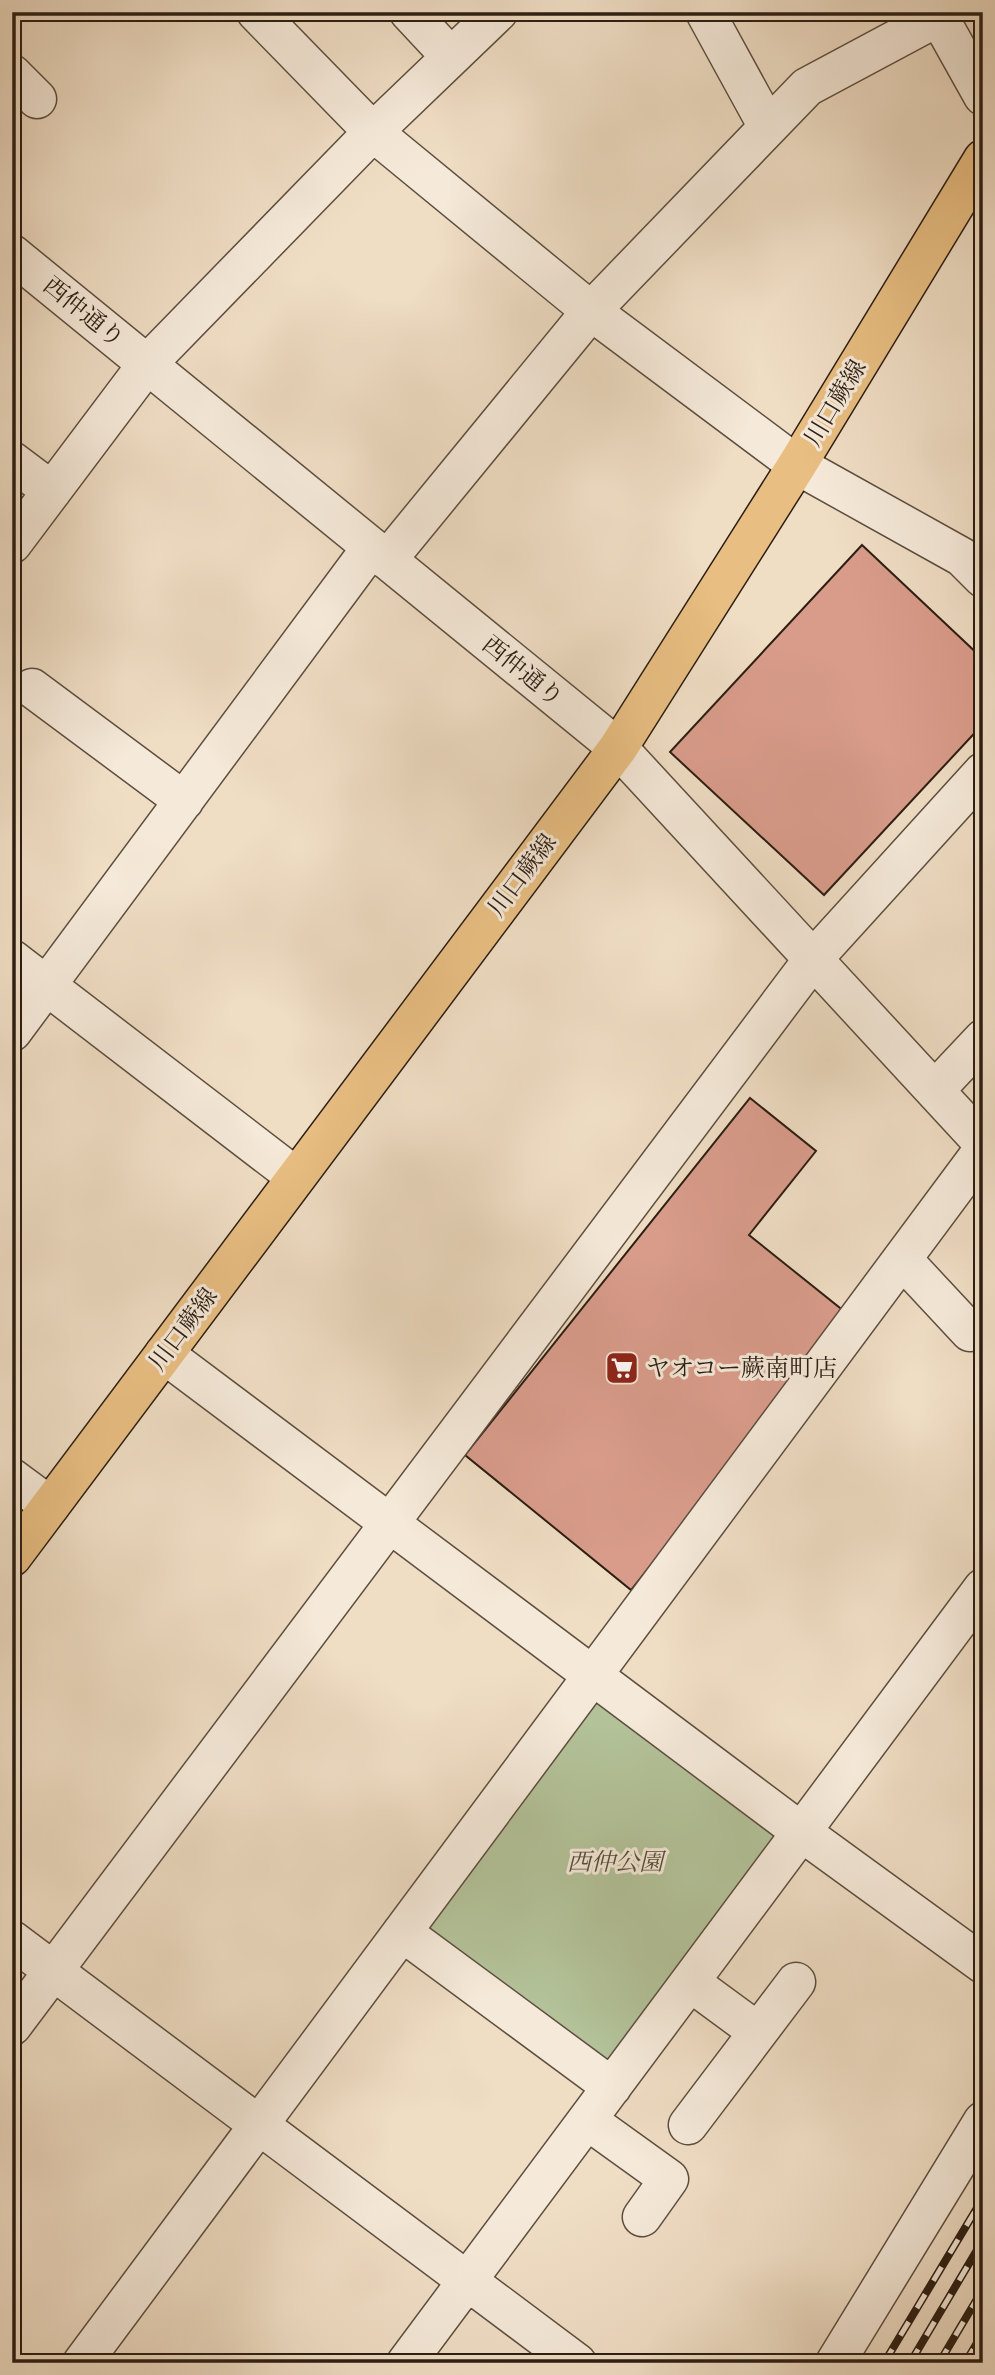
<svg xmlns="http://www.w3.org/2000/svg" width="995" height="2375" viewBox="0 0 995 2375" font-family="'IM FELL Double Pica','Noto Serif JP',serif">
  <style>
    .green { fill: #b3c299; stroke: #707056; stroke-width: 2 }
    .building { fill: #d99c8b; stroke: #2c1e13; stroke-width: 2 }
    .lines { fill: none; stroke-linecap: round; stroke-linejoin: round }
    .minor-casing { stroke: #5d4e3f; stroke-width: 41 }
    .major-casing { stroke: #2c1e13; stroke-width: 41 }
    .minor { stroke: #f5e9d9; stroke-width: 38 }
    .major { stroke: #e8be82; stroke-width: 38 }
    .rail-casing { stroke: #2c1e13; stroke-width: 8 }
    .rail { stroke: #f5e9d9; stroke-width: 5; stroke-dasharray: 16; stroke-linecap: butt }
    .labels { text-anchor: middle; stroke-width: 6; stroke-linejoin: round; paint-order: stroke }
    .street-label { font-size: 24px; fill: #2c1e13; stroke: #f5e9d9 }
    .poi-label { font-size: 24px; fill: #2c1e13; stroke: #f5e9d9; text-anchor: start }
    .park-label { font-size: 24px; font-style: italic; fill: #544f3b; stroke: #f5e9d9 }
  </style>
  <rect width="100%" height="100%" fill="#efddc4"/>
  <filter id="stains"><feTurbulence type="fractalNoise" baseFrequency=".00286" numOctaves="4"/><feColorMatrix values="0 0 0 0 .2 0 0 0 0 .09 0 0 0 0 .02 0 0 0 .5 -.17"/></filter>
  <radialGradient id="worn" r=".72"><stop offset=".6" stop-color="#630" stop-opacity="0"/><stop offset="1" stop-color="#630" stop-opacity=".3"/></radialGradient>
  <path class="green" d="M594,1691L780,1833L609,2070L425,1929Z"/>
  <path class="building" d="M862,545L983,659V724L824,895L670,752Z
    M750,1098L816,1151L749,1235L850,1316L631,1590L465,1455Z"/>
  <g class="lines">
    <defs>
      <path id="minor" d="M256,12L373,132L591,311L797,465L962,557L983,578
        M409,12L451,57
        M705,12L768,127
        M936,12L983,96
        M12,74L37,99
        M12,254L618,748L983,1143
        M12,461L52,491
        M12,544L148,363L373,132L498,12
        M387,560L591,311L807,87L938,17
        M32,688L184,801
        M12,959L296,1177
        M12,1032L371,548
        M935,1090L983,1039
        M902,1259L970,1332
        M164,1354L800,1831L983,1964
        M12,1478L50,1506
        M402,1932L612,2087
        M12,1940L577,2363
        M690,1982L758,2032
        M12,2026L814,958L983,772
        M587,2120L669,2179L642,2217
        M688,2125L796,1982
        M82,2363L983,1150
        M406,2363L983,1588
        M835,2363L983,2121"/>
      <path id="major" d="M12,1557L618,748L797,465L983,159"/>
    </defs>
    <use href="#minor" class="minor-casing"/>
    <use href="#major" class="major-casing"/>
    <use href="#minor" class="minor"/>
    <use href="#major" class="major"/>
    <defs>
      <path id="rail" d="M884,2363L983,2198
        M910,2363L983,2240
        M939,2363L983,2289
        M965,2363L983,2333"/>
    </defs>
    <use href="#rail" class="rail-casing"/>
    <use href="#rail" class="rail"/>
  </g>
  <defs>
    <symbol id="supermarket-square" viewBox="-11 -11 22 22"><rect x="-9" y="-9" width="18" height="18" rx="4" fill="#8f2418" stroke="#f5e9d9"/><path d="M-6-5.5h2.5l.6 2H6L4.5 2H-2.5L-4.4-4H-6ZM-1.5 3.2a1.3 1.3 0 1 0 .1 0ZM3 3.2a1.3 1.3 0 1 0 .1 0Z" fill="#fff"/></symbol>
  </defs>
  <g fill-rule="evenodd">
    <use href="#supermarket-square" x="603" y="1349" width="38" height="38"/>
  </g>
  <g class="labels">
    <g class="street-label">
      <text transform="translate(84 312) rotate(39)" y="8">西仲通り</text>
      <text transform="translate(835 403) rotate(-59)" y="8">川口蕨線</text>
      <text transform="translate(523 671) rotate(39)" y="8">西仲通り</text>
      <text transform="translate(522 875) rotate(-53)" y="8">川口蕨線</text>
      <text transform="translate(183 1329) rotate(-53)" y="8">川口蕨線</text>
    </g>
    <g class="poi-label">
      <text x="646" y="1376">ヤオコー蕨南町店</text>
    </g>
    <g class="park-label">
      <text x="615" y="1870">西仲公園</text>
    </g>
  </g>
  <rect width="995" height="2375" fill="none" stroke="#efddc4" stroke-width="42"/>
  <rect x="14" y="14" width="967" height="2347" fill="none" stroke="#2c1e13" stroke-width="3.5"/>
  <rect x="21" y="21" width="953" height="2333" fill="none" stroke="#2c1e13" stroke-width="2"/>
  <rect width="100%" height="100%" filter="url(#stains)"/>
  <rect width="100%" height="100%" fill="url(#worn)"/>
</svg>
